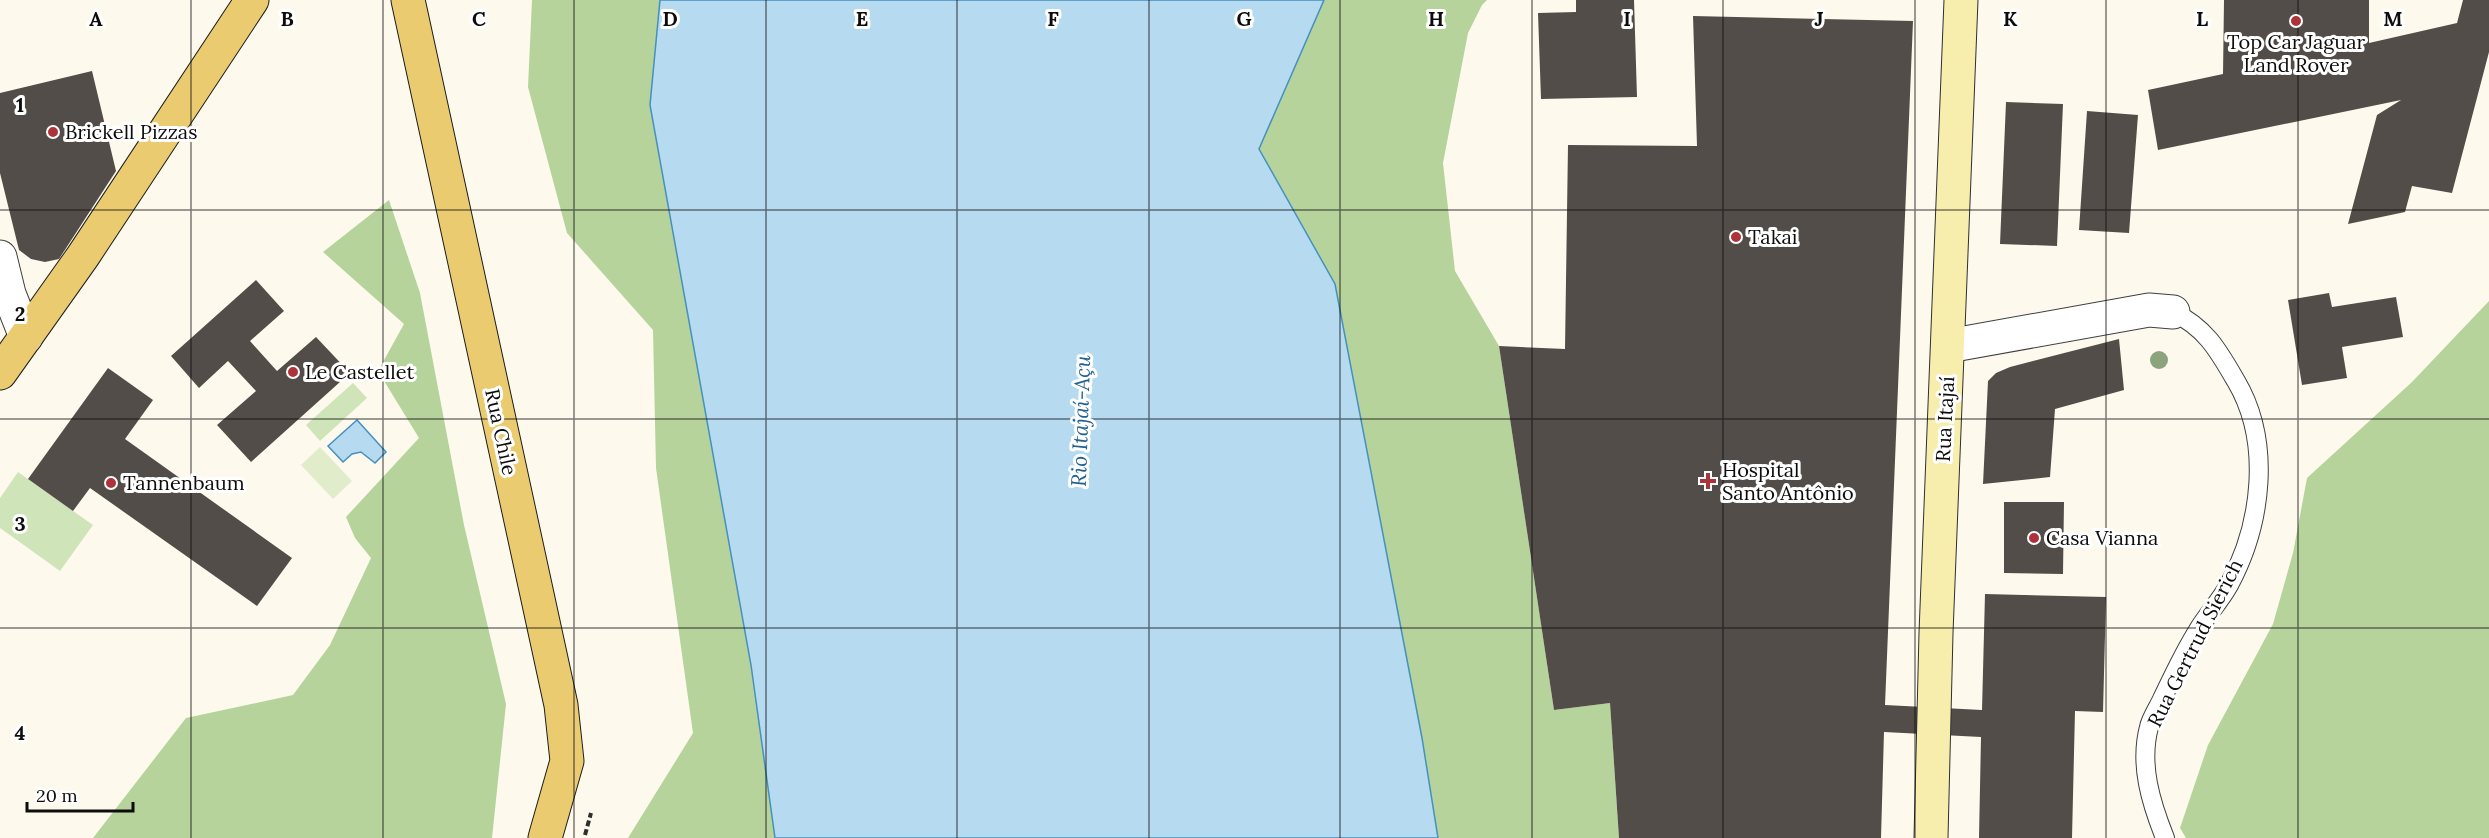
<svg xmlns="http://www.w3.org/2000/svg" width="2489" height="838" viewBox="0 0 2489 838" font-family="Lora,serif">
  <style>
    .green { fill: #d0e4ba }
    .forest { fill: #b5d39b }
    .pitch { fill: #e1eccb }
    .water { fill: #b6dbf0; stroke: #4590bf; stroke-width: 1.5 }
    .building { fill: #534d49 }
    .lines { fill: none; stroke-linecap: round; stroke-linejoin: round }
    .lane-casing { stroke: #3f3f3f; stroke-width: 20 }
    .street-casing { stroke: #3f3f3f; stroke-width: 35 }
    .secondary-casing { stroke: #2e2e2e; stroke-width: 35 }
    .primary-casing { stroke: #1d1d1d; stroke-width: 35 }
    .path { stroke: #2e2e2e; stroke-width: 4; stroke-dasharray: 6 3; stroke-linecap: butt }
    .lane { stroke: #fff; stroke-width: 18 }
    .street { stroke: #fff; stroke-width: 33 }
    .secondary { stroke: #f7eeae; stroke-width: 33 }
    .primary { stroke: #ebcb6f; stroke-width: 33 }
    .tree { fill: #8ca47e }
    .grid { fill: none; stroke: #0c0c0c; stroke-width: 1.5; stroke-opacity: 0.55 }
    .poi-dot { fill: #ae323a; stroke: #fff; stroke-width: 2 }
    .labels { text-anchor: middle; stroke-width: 6; stroke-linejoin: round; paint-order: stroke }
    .poi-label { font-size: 20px; fill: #0c0c0c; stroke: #fff; text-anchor: start }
    .street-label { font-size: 20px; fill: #0c0c0c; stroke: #fff }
    .water-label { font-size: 21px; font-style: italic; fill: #226291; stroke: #fff }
    .grid-label { font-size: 20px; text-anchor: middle; font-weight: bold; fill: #0c0c0c; stroke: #fff; stroke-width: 6; stroke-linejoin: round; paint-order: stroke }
  </style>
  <rect width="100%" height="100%" fill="#fdfaed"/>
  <path class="green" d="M353,383L367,398L320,441L306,425Z
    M18,472L93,525L60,571L0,528V498Z"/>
  <path class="forest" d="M532,0H660L650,105L751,665L775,838H628L693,733L656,468L653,330L567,233L528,87Z
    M1324,0H1487L1482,5L1468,33L1443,163L1455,271L1499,346L1554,710L1610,703L1619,838H1438L1422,738L1335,284L1259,149Z
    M389,200L420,293L464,525L506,704L492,838H93L186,718L293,695L330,645L371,558L355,538L346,517L419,438L378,371L404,324L323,252Z
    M2489,301V838H2186L2180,828L2208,745L2273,624L2293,553L2307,478L2412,382Z"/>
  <path class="pitch" d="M320,447L352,481L333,499L301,465Z"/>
  <path class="water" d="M660,0H1324L1259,149L1335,284L1422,738L1438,838H775L751,665L650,105Z
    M357,420L386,452L375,463L361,452L352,454L343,462L328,446Z"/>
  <path class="building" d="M1576,0H1634L1637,97L1541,99L1538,13L1576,12Z
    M2224,0H2369V43L2457,23L2463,0H2489V52L2452,193L2412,186L2405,212L2348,224L2377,115L2401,100L2158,150L2148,90L2223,74Z
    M1693,16L1913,21L1885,705L1982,710L1985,594L2106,597L2103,712L2075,711L2072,838H1979L1981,737L1884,732L1881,838H1619L1610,703L1554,710L1499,346L1565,349L1568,145L1697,146Z
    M92,71L116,171L59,259L45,262L31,259L19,250L0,173V93Z
    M2006,102L2063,104L2057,246L2000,244Z
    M2087,111L2138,115L2129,233L2079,230Z
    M256,280L284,311L250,341L277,371L316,337L350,373L251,462L217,425L256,391L228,361L199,388L171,356Z
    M2329,293L2332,307L2396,297L2403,337L2342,347L2347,378L2302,385L2288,300Z
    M2119,339L2124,390L2055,409L2050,477L1983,484L1988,381L1996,373L2010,367Z
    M108,368L153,400L125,439L292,558L257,606L90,488L73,511L28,479Z
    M2004,502H2064L2063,574L2004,573Z"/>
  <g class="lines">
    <defs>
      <path id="lane" d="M2165,838C2151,803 2139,765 2149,727C2151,718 2158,708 2162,699C2173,676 2184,652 2198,630C2207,615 2220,601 2229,585C2262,524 2272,442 2236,381C2218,350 2206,328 2173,312"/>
      <path id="street" d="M0,257L9,294L26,337
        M1948,346L2149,310L2173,312"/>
      <path id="secondary" d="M1931,838L1936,633L1961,0"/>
      <path id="primary" d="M408,0L561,705L567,761L545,838
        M0,373L83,256L252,0"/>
    </defs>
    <use href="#lane" class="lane-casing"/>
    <use href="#street" class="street-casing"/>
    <use href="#secondary" class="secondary-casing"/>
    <use href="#primary" class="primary-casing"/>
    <path class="path" d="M585,835L591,813"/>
    <use href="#lane" class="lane"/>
    <use href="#street" class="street"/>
    <use href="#secondary" class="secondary"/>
    <use href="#primary" class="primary"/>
  </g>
  <circle class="tree" cx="2159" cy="360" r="9"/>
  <path class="grid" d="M191,0V838M383,0V838M574,0V838M766,0V838M957,0V838M1149,0V838M1340,0V838M1532,0V838M1723,0V838M1915,0V838M2106,0V838M2298,0V838M0,210H2489M0,419H2489M0,628H2489"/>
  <g class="poi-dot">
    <circle cx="2296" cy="21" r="6"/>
    <circle cx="53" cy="132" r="6"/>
    <circle cx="1736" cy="237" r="6"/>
    <circle cx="293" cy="372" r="6"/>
    <path d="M1705 472h6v6h6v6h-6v6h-6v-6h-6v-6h6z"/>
    <circle cx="111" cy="483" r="6"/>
    <circle cx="2034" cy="538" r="6"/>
  </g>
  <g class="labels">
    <g class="poi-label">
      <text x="2296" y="49" text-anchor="middle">Top Car Jaguar<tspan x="2296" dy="23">Land Rover</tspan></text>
      <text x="65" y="139">Brickell Pizzas</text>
      <text x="1748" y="244">Takai</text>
      <text x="305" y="379">Le Castellet</text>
      <text x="1722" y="477">Hospital<tspan x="1722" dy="23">Santo Antônio</tspan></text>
      <text x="123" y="490">Tannenbaum</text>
      <text x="2046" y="545">Casa Vianna</text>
    </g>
    <g class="street-label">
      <text transform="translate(1945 419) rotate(-87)" y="7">Rua Itajaí</text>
      <text transform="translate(501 432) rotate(78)" y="7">Rua Chile</text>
      <text transform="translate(2195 643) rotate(-63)" y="7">Rua Gertrud Sierich</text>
    </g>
    <g class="water-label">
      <text transform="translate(1081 421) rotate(-88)" y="7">Rio Itajaí-Açu</text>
    </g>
  </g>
  <g class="grid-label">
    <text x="96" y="26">A</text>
    <text x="287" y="26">B</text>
    <text x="479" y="26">C</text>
    <text x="670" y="26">D</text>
    <text x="862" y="26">E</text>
    <text x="1053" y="26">F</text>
    <text x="1244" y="26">G</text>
    <text x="1436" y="26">H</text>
    <text x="1627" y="26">I</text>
    <text x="1819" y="26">J</text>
    <text x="2010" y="26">K</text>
    <text x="2202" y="26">L</text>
    <text x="2393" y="26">M</text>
    <text x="20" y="112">1</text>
    <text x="20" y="321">2</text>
    <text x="20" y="531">3</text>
    <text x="20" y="740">4</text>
  </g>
  <path d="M27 802v9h106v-9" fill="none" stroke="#0c0c0c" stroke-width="3"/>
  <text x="36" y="802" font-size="18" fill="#0c0c0c" stroke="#ffffff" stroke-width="4.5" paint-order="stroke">20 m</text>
</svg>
